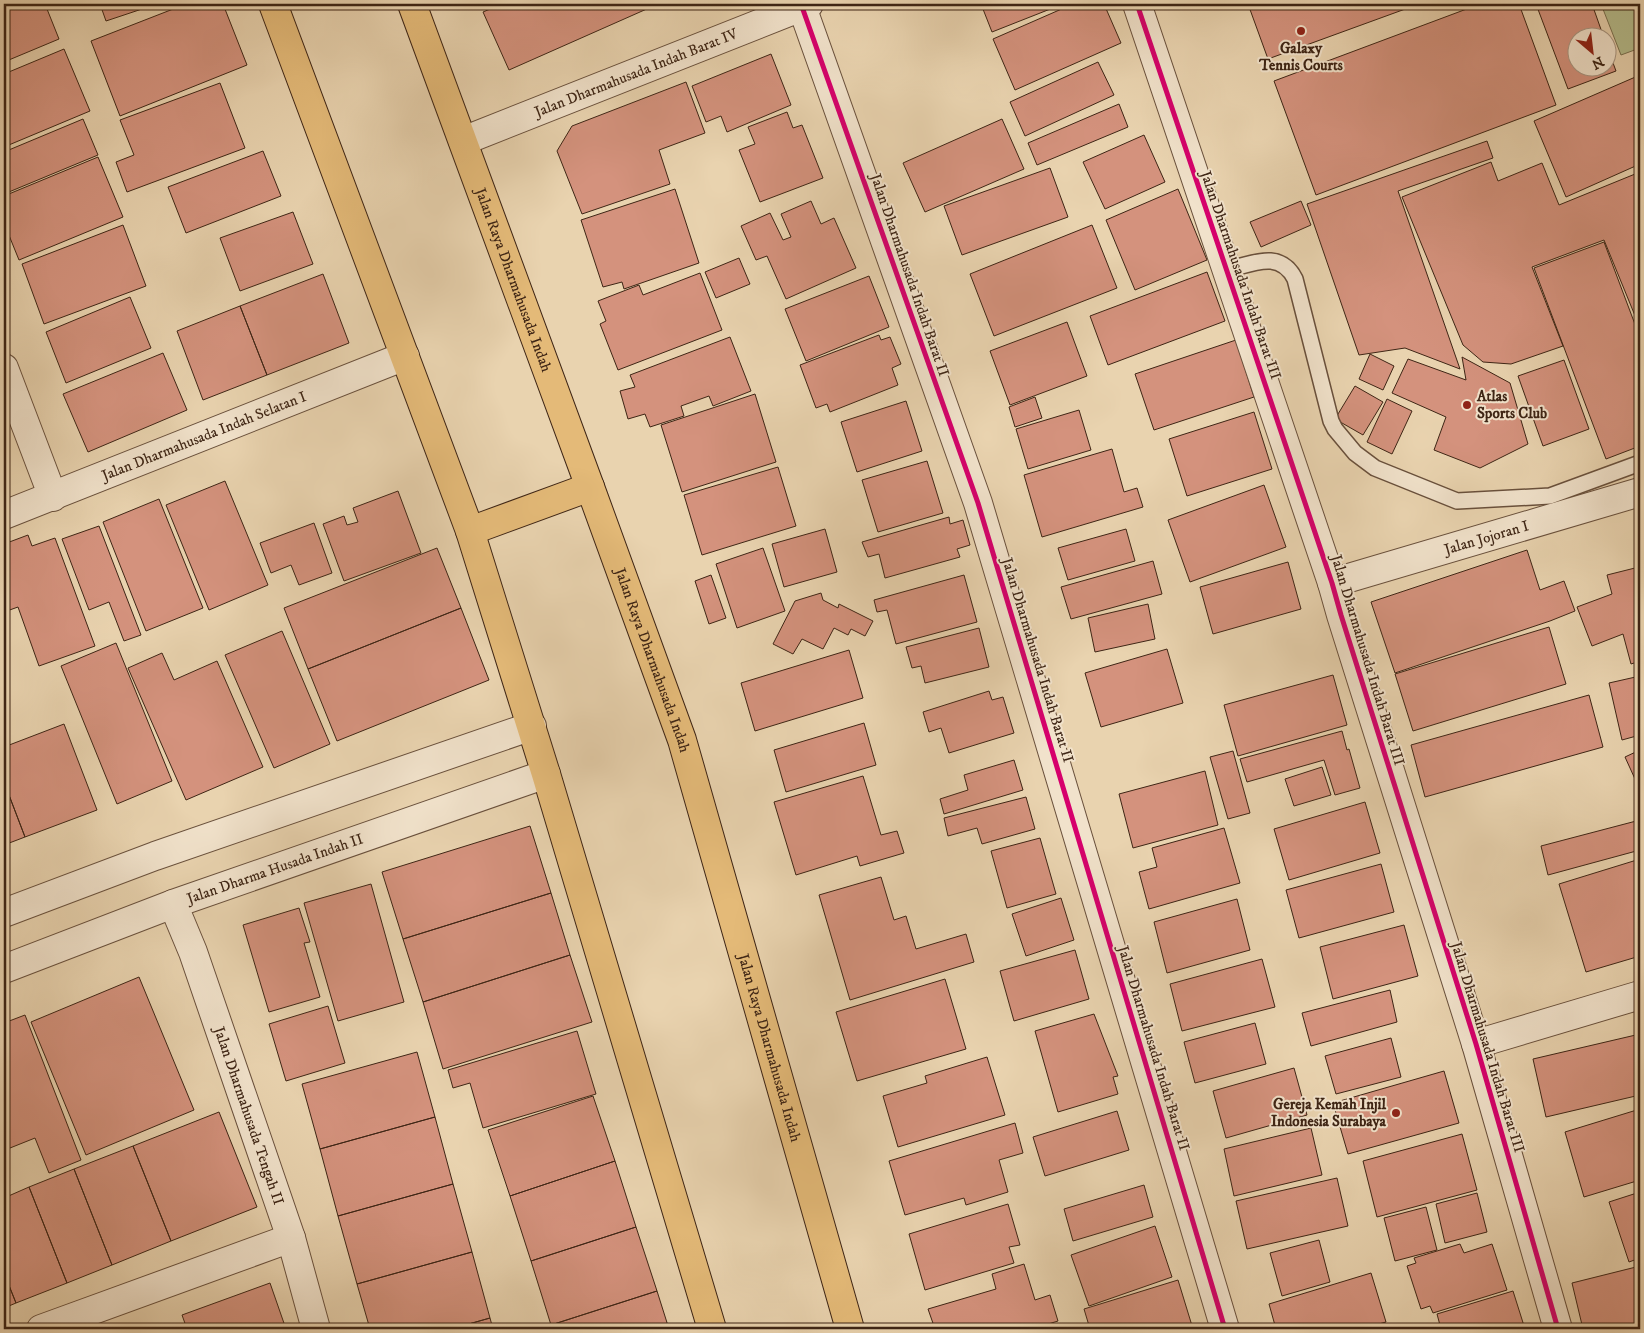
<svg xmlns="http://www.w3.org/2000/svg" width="1644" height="1333" viewBox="0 0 1644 1333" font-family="'IM FELL DW Pica',serif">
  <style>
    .green { fill: #b5bc8c; stroke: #7a7050 }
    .building { fill: #d4927d; stroke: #3e2515 }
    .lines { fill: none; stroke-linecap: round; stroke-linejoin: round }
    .service-casing { stroke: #69503c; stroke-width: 18 }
    .minor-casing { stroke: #69503c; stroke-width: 30 }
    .primary-casing { stroke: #3e2515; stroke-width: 30 }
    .service { stroke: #f1e2cb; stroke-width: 15 }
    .minor { stroke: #f1e2cb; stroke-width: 28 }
    .primary { stroke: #e4ba78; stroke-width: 28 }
    .cycleway-casing { stroke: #f1e2cb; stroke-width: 8 }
    .cycleway { stroke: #d6006c; stroke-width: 5 }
    .poi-dot { fill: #8f2418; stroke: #f1e2cb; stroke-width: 2 }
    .labels { text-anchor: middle; stroke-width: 4; stroke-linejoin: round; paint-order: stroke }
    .poi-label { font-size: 15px; font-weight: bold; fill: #3e2515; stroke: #f1e2cb }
    .street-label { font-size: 15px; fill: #3e2515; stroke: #f1e2cb }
  </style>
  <rect width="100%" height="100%" fill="#e9d3af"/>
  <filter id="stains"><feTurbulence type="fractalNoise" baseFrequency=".004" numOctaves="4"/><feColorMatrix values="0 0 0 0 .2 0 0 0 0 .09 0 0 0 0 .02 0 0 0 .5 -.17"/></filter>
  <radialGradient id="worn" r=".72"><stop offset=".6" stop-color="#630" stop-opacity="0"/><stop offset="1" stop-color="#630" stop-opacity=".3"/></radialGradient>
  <path class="green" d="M1601,4H1640V48L1621,55Z"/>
  <path class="building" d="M4,4H45L59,39L4,62Z
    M100,4H157L106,21Z
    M186,4H223L247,65L120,116L91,41Z
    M502,4H658L509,70L483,12Z
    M981,4H1063L992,32Z
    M1073,4H1104L1121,43L1015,90L993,39Z
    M1248,4H1419L1268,59Z
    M1480,4H1519L1556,105L1316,195L1274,81Z
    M1536,4H1592L1604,38H1576V68H1606V44L1616,71L1568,89Z
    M64,49L90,111L4,147V74Z
    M771,54L791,105L727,132L721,116L706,122L692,86Z
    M1098,62L1114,95L1025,136L1010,102Z
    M1640,75V164L1566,197L1534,121Z
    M686,82L705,133L659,150L670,184L582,214L557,151L572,126Z
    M220,83L245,148L127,192L116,162L134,155L120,120Z
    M1119,104L1128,127L1037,165L1028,143Z
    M787,112L793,128L802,125L823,178L760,202L739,150L755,144L748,127Z
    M83,119L98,155L4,194V152Z
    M1002,119L1024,169L925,212L903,163Z
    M1144,135L1165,182L1105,209L1083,162Z
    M1487,141L1493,158L1398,191L1460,369L1405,348L1359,355L1307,204Z
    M263,151L281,196L186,233L168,187Z
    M98,157L123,217L19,260L4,223V196Z
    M1491,162L1498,181L1542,163L1559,205L1640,172V322L1638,323L1604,240L1532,267L1563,346L1511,364L1483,362L1463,345L1402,197Z
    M1050,168L1068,217L962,255L944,206Z
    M675,189L699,263L624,289L622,282L603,287L581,220Z
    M1178,189L1207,260L1135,290L1106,220Z
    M811,201L821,224L834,218L856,268L786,299L767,256L756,260L741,226L770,213L783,240L791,237L781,214Z
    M1301,201L1311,225L1261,247L1250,222Z
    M293,212L313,264L240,291L220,238Z
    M123,225L146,286L44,324L22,264Z
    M1092,225L1117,288L994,336L970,274Z
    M1604,242L1636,327L1640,325V446L1606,459L1534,268Z
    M739,258L750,284L716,298L705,272Z
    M1207,272L1225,321L1108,365L1090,316Z
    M700,273L722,330L618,370L600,324L606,321L598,301L639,285L643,295Z
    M323,274L349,343L267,375L240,306Z
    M869,276L889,327L806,361L785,309Z
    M130,297L151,348L66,383L46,332Z
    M240,306L267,375L203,400L177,331Z
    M1067,322L1087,376L1010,405L990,351Z
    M879,335L881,340L890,337L901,364L892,368L898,385L830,412L827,404L816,408L800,365Z
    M730,337L751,391L713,406L709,396L681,406L684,416L650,427L645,414L628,419L620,391L635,387L630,375Z
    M1236,340L1254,397L1154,430L1135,374Z
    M163,353L187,410L88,452L63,394Z
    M1370,354L1394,366L1383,390L1359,379Z
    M1462,357L1510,383L1528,444L1480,468L1434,450L1446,417L1392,393L1408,359L1466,380Z
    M1564,360L1589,429L1543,446L1518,376Z
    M1355,386L1383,402L1363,435L1335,419Z
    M755,394L776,462L682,492L661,425Z
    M1035,397L1042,418L1015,427L1009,407Z
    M1387,399L1412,411L1392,454L1367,442Z
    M906,401L922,451L857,472L841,422Z
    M1079,410L1091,450L1028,469L1016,429Z
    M1254,412L1272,469L1187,496L1169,439Z
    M1112,449L1124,492L1137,488L1143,507L1042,537L1024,475Z
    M927,461L943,513L878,532L862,480Z
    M778,467L796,526L702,555L684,495Z
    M225,481L268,585L209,610L166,505Z
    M1264,485L1286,547L1190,582L1168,520Z
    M398,491L421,553L344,581L323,524L344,516L347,525L358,522L353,508Z
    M159,499L203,608L146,631L103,522Z
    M949,517L950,524L963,520L970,545L957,549L960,557L885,578L879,554L868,557L862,542Z
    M314,523L332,573L299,585L291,565L271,573L260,543Z
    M99,526L141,635L124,641L109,602L89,610L62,539Z
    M825,529L837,572L784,587L772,544Z
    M1126,529L1135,561L1068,580L1058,548Z
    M28,535L32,546L55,538L95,646L39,666L18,607L4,612V544Z
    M437,548L461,608L308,669L284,608Z
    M763,548L785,611L737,628L716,564Z
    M1527,550L1540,590L1564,581L1575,611L1550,621L1395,673L1371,602Z
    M1153,561L1162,594L1071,619L1061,587Z
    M1288,562L1301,609L1213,634L1200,587Z
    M1639,567L1640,661L1631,664L1623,634L1592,646L1577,607L1612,594L1607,575Z
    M711,575L726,618L709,624L695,581Z
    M964,575L977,622L896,644L887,610L877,612L874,600Z
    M821,593L823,600L838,608L839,604L873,621L865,636L851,629L848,635L834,628L823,649L802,639L793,654L773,644L795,601Z
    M1148,604L1155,639L1095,652L1088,618Z
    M461,608L489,680L337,741L308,669Z
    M1549,627L1566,684L1413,731L1395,674Z
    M979,628L989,667L925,683L921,666L912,668L906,647Z
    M282,631L330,744L274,768L225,655Z
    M116,643L172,781L117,804L61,666Z
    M1167,649L1183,703L1101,727L1085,673Z
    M849,650L863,698L755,731L741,683Z
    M162,653L174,680L217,661L263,767L186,800L128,668Z
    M1333,675L1347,725L1238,756L1224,705Z
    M1640,676V735L1622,740L1609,683Z
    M989,691L992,700L1003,697L1014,733L949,753L941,728L929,732L923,712Z
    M1589,695L1603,747L1425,797L1411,745Z
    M864,723L876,765L786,792L774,750Z
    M64,724L97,810L25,837L4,782V747Z
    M1342,731L1347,750L1349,749L1360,788L1335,795L1324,760L1247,782L1240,759Z
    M1640,750V790L1625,757Z
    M1233,751L1250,813L1228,819L1210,757Z
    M1014,760L1023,790L944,814L940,799L968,790L964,775Z
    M1322,767L1331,795L1294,806L1285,779Z
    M1205,771L1218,825L1133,848L1119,794Z
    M863,776L881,835L897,831L904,853L860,866L857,856L796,875L774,802Z
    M4,782L25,837L4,845Z
    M1026,797L1035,829L982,844L977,828L948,836L944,818Z
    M1365,802L1380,853L1289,880L1274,829Z
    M1640,820V850L1548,875L1541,846Z
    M530,826L551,893L403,939L382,872Z
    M1224,828L1240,883L1149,909L1139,872L1157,867L1152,848Z
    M1040,838L1056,894L1007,908L991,851Z
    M1640,859V956L1586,972L1559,884Z
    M1381,864L1394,912L1299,938L1286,890Z
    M881,877L894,920L906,916L916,949L966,934L974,962L850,1000L819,895Z
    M371,884L404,1002L338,1021L304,903Z
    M551,893L570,955L423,1002L403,939Z
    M1061,898L1074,940L1026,956L1012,914Z
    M1237,899L1250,950L1167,973L1154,922Z
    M299,908L310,942L304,943L320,997L269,1012L243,925Z
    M1404,925L1418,976L1333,999L1320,947Z
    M1075,950L1089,999L1014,1021L1000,971Z
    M570,955L592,1022L443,1069L423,1002Z
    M1262,959L1275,1007L1182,1031L1170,984Z
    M139,977L194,1110L86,1155L31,1022Z
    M945,979L966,1049L857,1081L836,1012Z
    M1390,990L1397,1022L1311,1046L1302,1013Z
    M328,1006L345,1063L286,1081L269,1024Z
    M1094,1014L1118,1076L1113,1077L1118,1094L1058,1112L1035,1031Z
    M25,1015L81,1160L49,1173L35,1138L5,1150L4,1148V1023Z
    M1255,1023L1266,1064L1195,1083L1184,1042Z
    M577,1031L596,1094L483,1128L470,1083L453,1088L448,1070Z
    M1640,1034V1095L1546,1117L1533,1059Z
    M1391,1038L1401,1077L1336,1094L1325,1056Z
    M417,1052L435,1117L320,1149L302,1084Z
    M987,1057L1005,1115L898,1147L883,1096L927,1083L925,1076Z
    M1294,1068L1307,1115L1226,1138L1213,1091Z
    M1444,1071L1459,1123L1348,1154L1333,1103Z
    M593,1096L615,1161L510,1196L488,1130Z
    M1640,1109V1180L1584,1197L1565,1132Z
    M1117,1111L1129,1150L1045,1176L1033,1137Z
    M219,1112L257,1207L171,1241L133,1146Z
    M435,1117L453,1184L338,1216L320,1149Z
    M1015,1123L1023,1153L999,1160L1008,1192L966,1205L964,1198L905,1215L889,1161Z
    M1311,1128L1322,1175L1234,1196L1224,1149Z
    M1462,1134L1477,1190L1377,1217L1363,1161Z
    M133,1146L171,1241L112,1265L74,1169Z
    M615,1161L636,1227L531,1261L510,1196Z
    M74,1169L112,1265L67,1283L29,1187Z
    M1337,1178L1348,1226L1247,1249L1236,1201Z
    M453,1184L472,1252L357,1284L338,1216Z
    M1144,1185L1153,1217L1073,1241L1064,1209Z
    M29,1187L67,1283L16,1303L4,1273V1198Z
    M1640,1192V1258L1629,1262L1609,1202Z
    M1477,1193L1487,1232L1445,1243L1436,1204Z
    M1008,1204L1020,1245L1009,1247L1014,1263L925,1290L909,1234Z
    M1426,1207L1437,1250L1395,1261L1384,1218Z
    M1155,1226L1172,1277L1089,1306L1071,1255Z
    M636,1227L657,1291L551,1325L531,1261Z
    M1319,1240L1330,1282L1282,1296L1270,1253Z
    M1460,1244L1464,1253L1492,1244L1507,1290L1433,1313L1430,1306L1421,1309L1407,1266L1416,1263L1414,1258Z
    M472,1252L490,1318L451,1329H370L357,1284Z
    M1024,1264L1035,1300L1050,1295L1058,1321L1032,1329H935L928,1309L996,1289L992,1274Z
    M1640,1266V1329H1583L1572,1283Z
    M4,1273L16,1303L4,1308Z
    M1371,1273L1386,1322L1360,1329H1276L1269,1304Z
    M1178,1280L1193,1329H1090L1084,1309Z
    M270,1283L286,1329H187L182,1315Z
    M657,1291L669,1329H553L551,1325Z
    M1513,1291L1525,1329H1441L1437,1314Z
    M490,1318L493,1329H451Z"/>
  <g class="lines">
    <defs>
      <path id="service" d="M1226,270C1252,264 1280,249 1295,279L1331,421L1335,429L1355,453L1375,468L1457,501L1550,496L1640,463"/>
      <g id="minor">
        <path d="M801,4L978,503L1225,1329"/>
        <path d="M1137,4L1332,583L1341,615L1476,1044L1558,1329"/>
        <path id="s1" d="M463,141L809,4"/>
        <path d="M4,368L53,497"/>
        <path id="s2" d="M4,515L405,356"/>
        <path id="s3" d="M1332,583L1640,492"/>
        <path id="s4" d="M173,904L193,952L291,1238L316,1329"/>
        <path d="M4,913L155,856L532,726"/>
        <path id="s5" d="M4,969L173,904L546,774"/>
        <path d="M1476,1044L1640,995"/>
        <path d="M41,1329L291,1238"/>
      </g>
      <g id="primary">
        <path d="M273,4L470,531L546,774L712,1329"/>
        <path id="s6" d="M412,4L590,487L682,740L850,1329"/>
        <path d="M470,531L590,487"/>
      </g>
    </defs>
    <use href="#service" class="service-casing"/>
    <use href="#minor" class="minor-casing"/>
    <use href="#primary" class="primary-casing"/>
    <use href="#service" class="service"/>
    <use href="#minor" class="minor"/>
    <use href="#primary" class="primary"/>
    <defs>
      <path id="cycleway" d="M801,4L978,503L1225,1329
        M1137,4L1332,583L1341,615L1476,1044L1558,1329"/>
    </defs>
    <use href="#cycleway" class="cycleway-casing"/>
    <use href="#cycleway" class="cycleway"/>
  </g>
  <g class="poi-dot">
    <circle cx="1301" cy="31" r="5"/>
    <circle cx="1467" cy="405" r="5"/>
    <circle cx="1396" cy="1113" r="5"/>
  </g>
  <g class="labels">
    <g class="poi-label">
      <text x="1301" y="53">Galaxy<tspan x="1301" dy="17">Tennis Courts</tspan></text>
      <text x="1477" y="401" text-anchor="start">Atlas<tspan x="1477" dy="17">Sports Club</tspan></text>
      <text x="1386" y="1109" text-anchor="end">Gereja Kemah Injil<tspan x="1386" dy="17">Indonesia Surabaya</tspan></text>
    </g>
    <g class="street-label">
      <text dy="5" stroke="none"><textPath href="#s1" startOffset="186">Jalan Dharmahusada Indah Barat IV</textPath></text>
      <text transform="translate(910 275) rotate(71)" y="5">Jalan Dharmahusada Indah Barat II</text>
      <text transform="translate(1241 275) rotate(71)" y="5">Jalan Dharmahusada Indah Barat III</text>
      <text dy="5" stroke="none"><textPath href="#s6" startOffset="294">Jalan Raya Dharmahusada Indah</textPath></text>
      <text dy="5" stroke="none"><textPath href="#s2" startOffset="215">Jalan Dharmahusada Indah Selatan I</textPath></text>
      <text dy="5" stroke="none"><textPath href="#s3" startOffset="161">Jalan Jojoran I</textPath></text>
      <text dy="5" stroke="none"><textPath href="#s6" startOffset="699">Jalan Raya Dharmahusada Indah</textPath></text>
      <text transform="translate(1038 660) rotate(73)" y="5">Jalan Dharmahusada Indah Barat II</text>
      <text transform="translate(1368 660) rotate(73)" y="5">Jalan Dharmahusada Indah Barat III</text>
      <text dy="5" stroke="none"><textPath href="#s5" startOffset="289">Jalan Dharma Husada Indah II</textPath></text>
      <text dy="5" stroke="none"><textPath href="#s6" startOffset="1104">Jalan Raya Dharmahusada Indah</textPath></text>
      <text transform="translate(1488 1047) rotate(73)" y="5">Jalan Dharmahusada Indah Barat III</text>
      <text transform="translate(1154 1048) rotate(73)" y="5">Jalan Dharmahusada Indah Barat II</text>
      <text dy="5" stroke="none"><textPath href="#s4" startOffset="225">Jalan Dharmahusada Tengah II</textPath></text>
    </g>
  </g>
  <rect width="1644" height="1333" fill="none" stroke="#e9d3af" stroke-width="20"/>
  <rect x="5" y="5" width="1634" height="1323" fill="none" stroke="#3e2515" stroke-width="2.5"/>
  <rect x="10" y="10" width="1624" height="1313" fill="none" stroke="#3e2515"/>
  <g transform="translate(1592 52) rotate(152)"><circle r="24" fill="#f1e2cb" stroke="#a99682"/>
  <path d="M0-4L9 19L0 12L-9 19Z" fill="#8f2418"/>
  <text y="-8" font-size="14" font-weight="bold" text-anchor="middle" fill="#3e2515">N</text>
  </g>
  <rect width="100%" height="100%" filter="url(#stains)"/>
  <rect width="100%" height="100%" fill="url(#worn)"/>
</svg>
